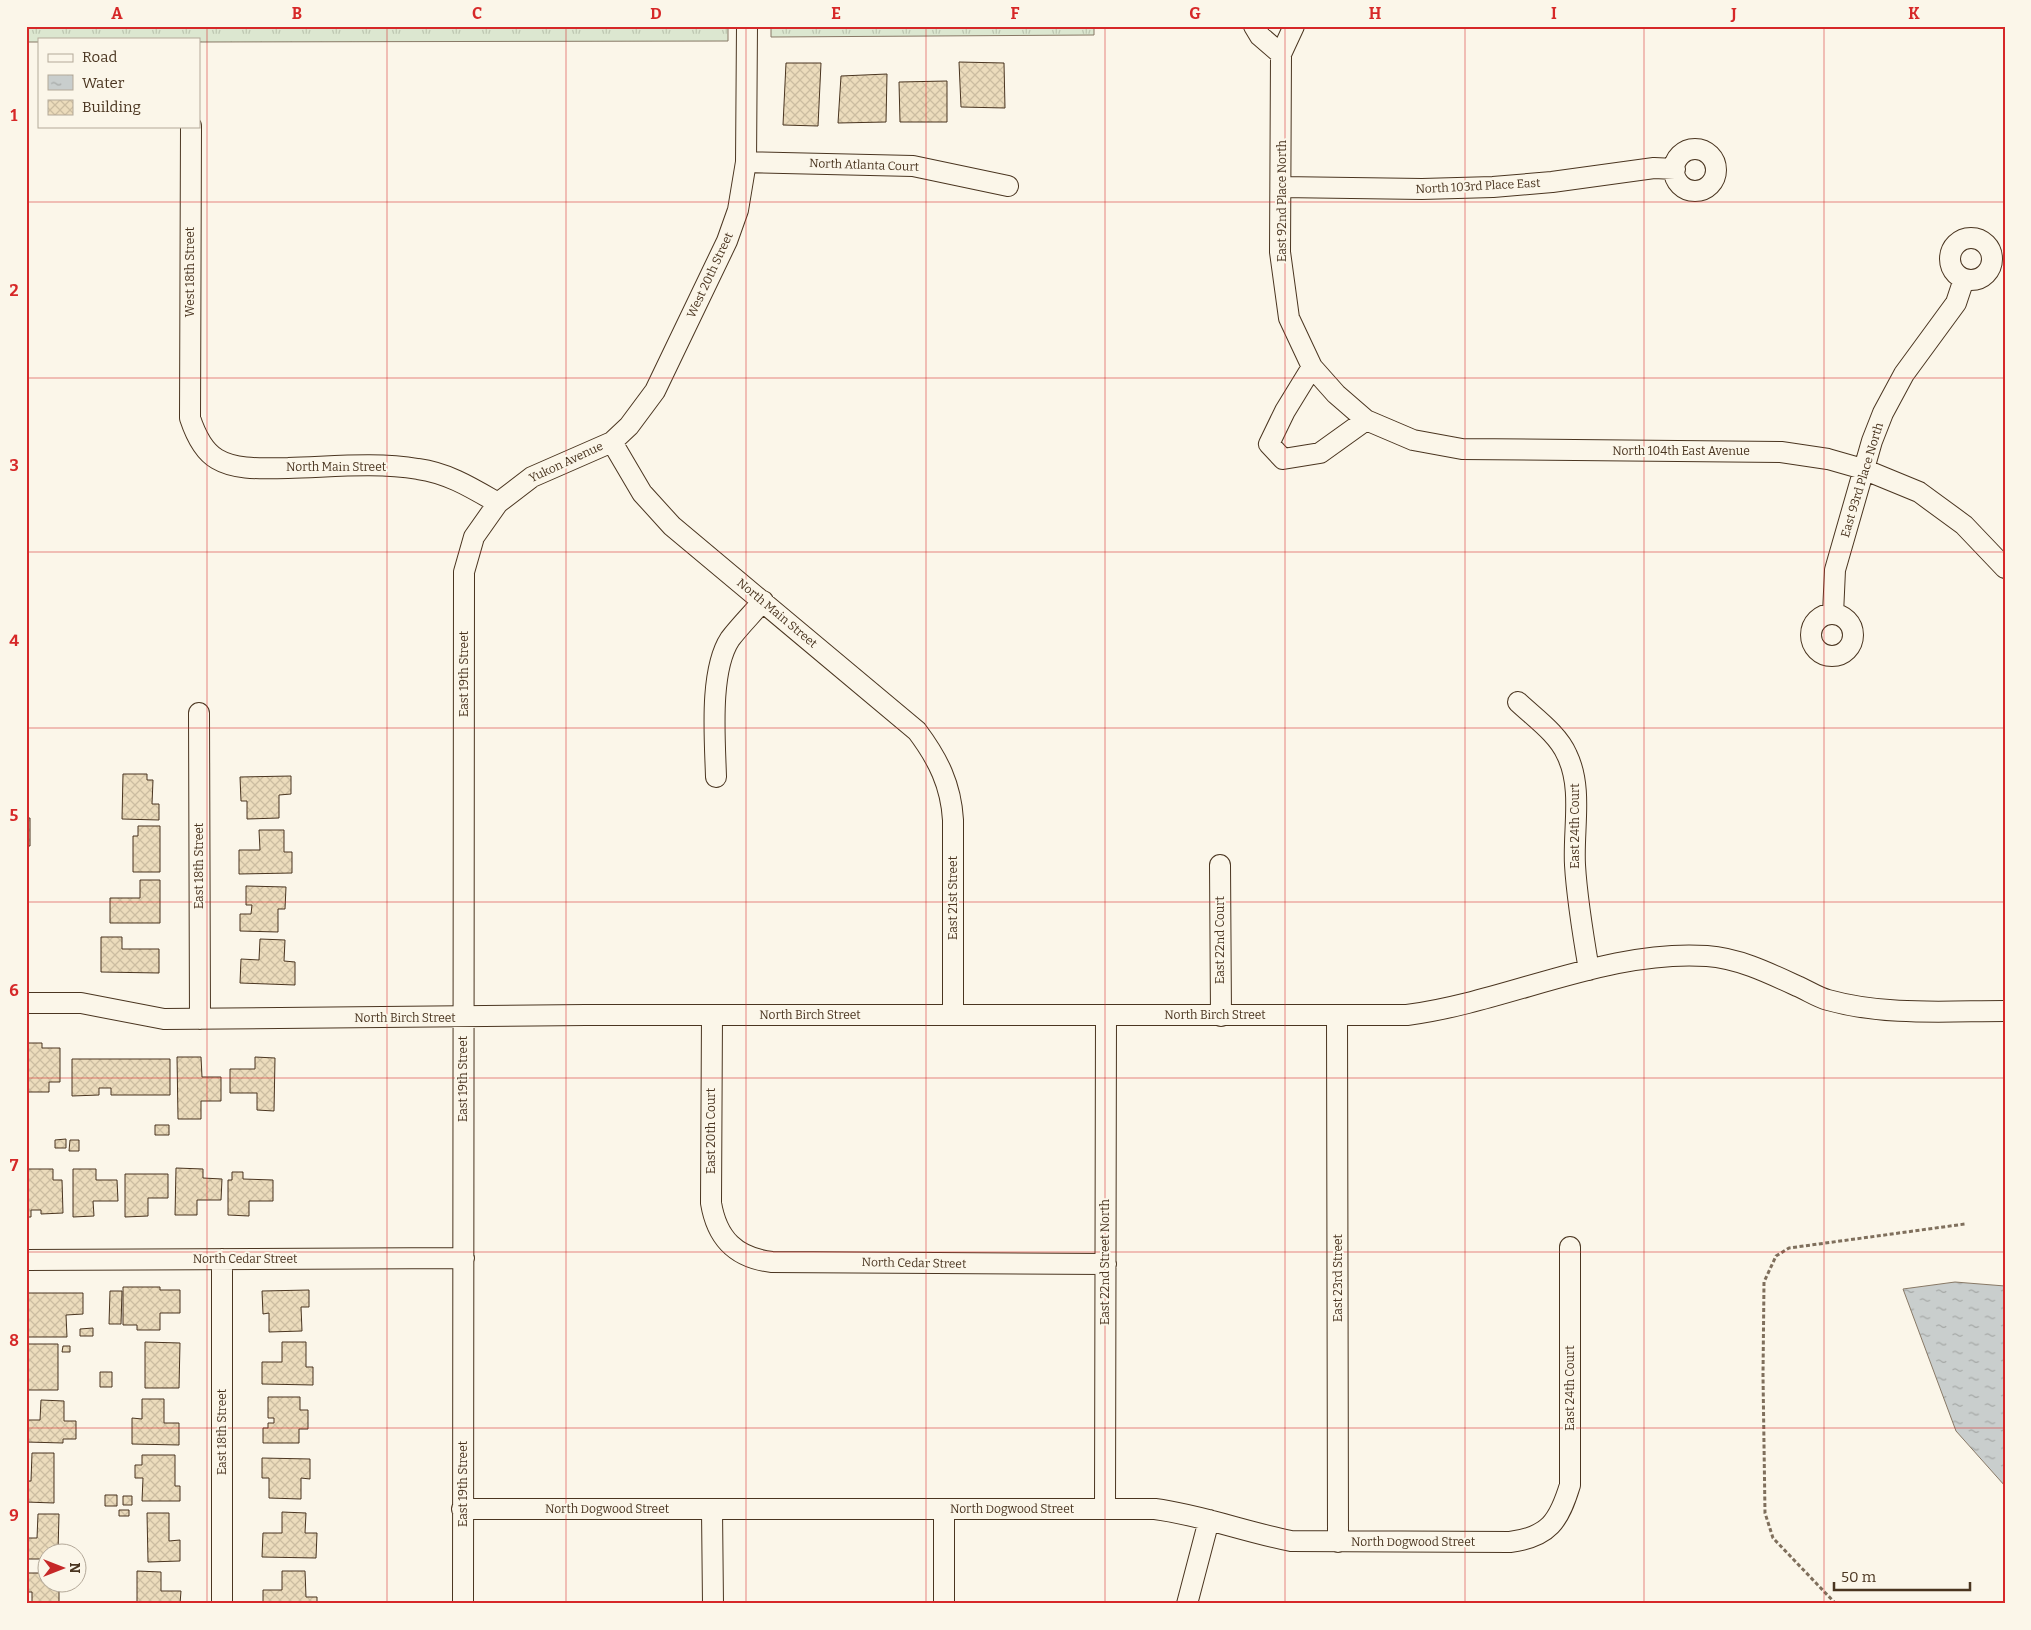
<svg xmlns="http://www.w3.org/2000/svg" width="2031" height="1630" viewBox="0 0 2031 1630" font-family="Bitter,serif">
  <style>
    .grass { fill: url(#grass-tufts); stroke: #887966 }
    .water { fill: url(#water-ripples); stroke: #887966 }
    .building { fill: url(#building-cross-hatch); stroke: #4a3520 }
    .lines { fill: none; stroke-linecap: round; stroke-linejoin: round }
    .minor-casing { stroke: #4a3520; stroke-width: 22 }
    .path { stroke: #7f6f5c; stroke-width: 3; stroke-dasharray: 4 2.5; stroke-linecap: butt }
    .minor { stroke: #fbf6e9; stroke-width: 20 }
    .grid { fill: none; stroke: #d62828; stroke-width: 1; stroke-opacity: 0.55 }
    .labels { text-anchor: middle; stroke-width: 4; stroke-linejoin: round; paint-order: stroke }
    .street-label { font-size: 12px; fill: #4a3520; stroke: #fbf6e9 }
    .neatline { fill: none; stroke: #d62828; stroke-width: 2 }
    .grid-label { font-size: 16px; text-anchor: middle; font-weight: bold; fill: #d62828 }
  </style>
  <defs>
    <pattern id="grass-tufts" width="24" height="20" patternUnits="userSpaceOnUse" patternTransform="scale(1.25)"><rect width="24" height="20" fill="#dce7d0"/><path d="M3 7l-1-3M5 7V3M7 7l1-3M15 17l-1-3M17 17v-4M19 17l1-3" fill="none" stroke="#bec7b2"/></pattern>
    <pattern id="water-ripples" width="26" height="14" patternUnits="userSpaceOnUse" patternTransform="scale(1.25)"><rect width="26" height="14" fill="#c9cecd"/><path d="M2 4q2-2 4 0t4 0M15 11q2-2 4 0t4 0" fill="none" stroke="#a5a8a6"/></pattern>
    <pattern id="building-cross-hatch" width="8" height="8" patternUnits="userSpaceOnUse" patternTransform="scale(1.25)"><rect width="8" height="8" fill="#ecdcbc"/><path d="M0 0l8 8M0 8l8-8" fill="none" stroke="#ccbda1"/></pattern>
  </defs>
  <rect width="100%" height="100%" fill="#fbf6e9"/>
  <path class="grass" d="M26,26H728V41L199,42V39H39V42H26Z
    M771,26H1094V35L771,37Z"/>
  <path class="water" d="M1955,1282L2005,1286V1486L1956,1431L1903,1289Z"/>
  <path class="building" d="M959,62L1004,63L1005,108L961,107Z
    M786,63H821L818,126L783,125Z
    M887,74L886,122L838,123L841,76Z
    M947,81V122H900L899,82Z
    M123,774H147V780H153L152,804H159V820L122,819Z
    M291,776V794L279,795V818L247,819V801H241L240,777Z
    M26,818H30V846H26Z
    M138,826H160V872H133V836H138Z
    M259,830H284V852H292V873L239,874V850H260Z
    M140,880H160V923H110V898H140Z
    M246,886L286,887L285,909H278V932L240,931V914H251L252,905H246Z
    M101,937H122V949H159V973L101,972Z
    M260,939L285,940L284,961L295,962V985L240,983L241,959L259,960Z
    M26,1043H42V1048H60V1082H49V1092H26Z
    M177,1057H201L202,1077H221V1101H201V1119H178Z
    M255,1057L275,1058L274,1111L257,1110V1093H230V1069H255Z
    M72,1059H170V1095H111V1088H99V1095L72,1096Z
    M155,1125H169V1135H155Z
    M66,1139V1148H55V1140Z
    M70,1140H79V1151H69Z
    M176,1168L203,1169V1178L222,1179L221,1200H197V1215H175Z
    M28,1169H53V1180H62L63,1213L41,1214V1210H31V1217H26Z
    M73,1169H96V1180H117L118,1201H93L94,1216L73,1217Z
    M232,1172H243V1179L273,1180V1201H249V1216L228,1215V1180H232Z
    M125,1174H168V1198H148V1216L125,1217Z
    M123,1287H160V1290H180V1313H160V1330H137V1325H123Z
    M309,1290V1307H301L302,1331L269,1332V1313L263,1314L262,1291Z
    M110,1291H122L121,1324H109Z
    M26,1293H83V1314L66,1315L67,1337H27Z
    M93,1328V1336H80V1329Z
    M145,1342L180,1343L179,1388H145Z
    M282,1342H306V1367H313V1385L262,1384V1362H282Z
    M26,1344H58V1390H26Z
    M63,1346H70V1352H62Z
    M100,1372H112V1387H100Z
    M268,1397H300V1410H308V1429H299V1443H263V1428H268V1423H274V1418H268Z
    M142,1399H164V1423H179V1445L132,1444V1418L142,1419Z
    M41,1400L64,1401V1421H76V1439H63V1443L26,1442V1420H40Z
    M32,1453H54V1503L26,1502V1481H31Z
    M142,1455H175V1486H180V1501H142L143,1478H135V1465H142Z
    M262,1458L310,1459V1479L301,1478V1499L269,1498V1478H262Z
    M105,1495H117V1506H105Z
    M123,1496H132V1505H123Z
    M119,1510H129V1516H119Z
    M282,1512L306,1513L305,1533H317L316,1558L262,1557L263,1533H282Z
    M147,1513H169V1541L180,1540V1561L148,1562Z
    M38,1514H59L58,1552H48V1559H26V1538H37Z
    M137,1571L161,1572V1591H181L180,1604H137Z
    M282,1571H305L306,1597H317V1604H263V1590H282Z
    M26,1573H48V1582H59V1604H32V1592H26Z"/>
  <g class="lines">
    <defs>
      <path id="minor" d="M1254,26L1260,36L1281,54
        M1294,26L1281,54L1280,252L1289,318L1312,367L1336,394L1366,420L1413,440L1462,449L1781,452L1828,459L1863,469L1919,492L1964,525L2005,568
        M191,126L190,418C195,433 203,451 217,459C237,471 266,468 288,468C331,467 376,462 418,469C448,473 472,488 498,503
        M1674 170a21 21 0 1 1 42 0a21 21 0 1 1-42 0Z
        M746,162L913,166L1008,186
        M1281,187L1422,189L1493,187L1552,182L1654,168L1675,169
        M1950 259a21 21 0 1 1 42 0a21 21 0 1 1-42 0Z
        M1312,367L1285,411L1269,444L1283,459L1320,453L1366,420
        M612,442L642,493L672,526L917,731C938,759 951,785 953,820V1015
        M1811 635a21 21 0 1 1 42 0a21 21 0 1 1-42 0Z
        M1833,614L1835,570L1872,441L1883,413L1904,374L1956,303L1964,279
        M1518,702C1535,718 1558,734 1567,755C1583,788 1573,829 1575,865C1577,900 1583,935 1589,970
        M199,713L200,1019
        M716,777C715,740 709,671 730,639C740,626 753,613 763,601
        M1220,865L1221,1016
        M26,1003H81L164,1019L586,1015H1407C1507,1002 1607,949 1707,956C1738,958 1769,973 1797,986C1807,990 1817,997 1828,1000C1885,1016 1946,1011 2005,1011
        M712,1015L711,1203C717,1239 736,1258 772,1262L1106,1264
        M1337,1015L1338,1542
        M222,1259V1604
        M26,1260L464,1258
        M462,1509H1155C1201,1515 1245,1532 1291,1541L1510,1542C1549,1537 1559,1521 1570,1485V1247
        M944,1509V1604
        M1105,1509L1106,1015
        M712,1510L713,1604
        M463,1604L464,572L474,537L498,503L532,477L612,442L629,426L655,391L727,241L738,210L746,162L747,26
        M1187,1604L1209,1520"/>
    </defs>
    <use href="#minor" class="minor-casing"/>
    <path class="path" d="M1836,1604L1773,1538L1765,1513L1763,1375L1764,1282L1776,1256L1789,1248L1965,1224"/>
    <use href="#minor" class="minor"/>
  </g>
  <path class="grid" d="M207,26V1604M387,26V1604M566,26V1604M746,26V1604M926,26V1604M1105,26V1604M1285,26V1604M1465,26V1604M1644,26V1604M1824,26V1604M26,202H2005M26,378H2005M26,552H2005M26,728H2005M26,902H2005M26,1078H2005M26,1252H2005M26,1428H2005"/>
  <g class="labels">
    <g class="street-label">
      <text transform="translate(864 165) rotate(2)" y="4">North Atlanta Court</text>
      <text transform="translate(1478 186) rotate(-3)" y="4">North 103rd Place East</text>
      <text transform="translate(1282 201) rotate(-90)" y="4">East 92nd Place North</text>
      <text transform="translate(190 272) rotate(-90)" y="4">West 18th Street</text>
      <text transform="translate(710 275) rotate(-65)" y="4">West 20th Street</text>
      <text x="1681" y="455">North 104th East Avenue</text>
      <text transform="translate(566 462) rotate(-25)" y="4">Yukon Avenue</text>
      <text x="336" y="471">North Main Street</text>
      <text transform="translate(1862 480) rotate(-73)" y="4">East 93rd Place North</text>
      <text transform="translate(777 613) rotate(40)" y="4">North Main Street</text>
      <text transform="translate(464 674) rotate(-90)" y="4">East 19th Street</text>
      <text transform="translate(1575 826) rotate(-90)" y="4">East 24th Court</text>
      <text transform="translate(199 866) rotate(-90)" y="4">East 18th Street</text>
      <text transform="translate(953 898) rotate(-90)" y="4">East 21st Street</text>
      <text transform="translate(1220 940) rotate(-90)" y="4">East 22nd Court</text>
      <text x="810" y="1019">North Birch Street</text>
      <text x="1215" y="1019">North Birch Street</text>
      <text x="405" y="1022">North Birch Street</text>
      <text transform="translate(463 1079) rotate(-90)" y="4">East 19th Street</text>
      <text transform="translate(711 1131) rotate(-90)" y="4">East 20th Court</text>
      <text x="245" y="1263">North Cedar Street</text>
      <text transform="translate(1105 1262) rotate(-90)" y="4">East 22nd Street North</text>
      <text transform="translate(914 1263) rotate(1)" y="4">North Cedar Street</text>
      <text transform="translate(1338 1278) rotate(-90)" y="4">East 23rd Street</text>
      <text transform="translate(1570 1388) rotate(-90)" y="4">East 24th Court</text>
      <text transform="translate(222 1432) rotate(-90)" y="4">East 18th Street</text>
      <text transform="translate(463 1484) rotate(-90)" y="4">East 19th Street</text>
      <text x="607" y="1513">North Dogwood Street</text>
      <text x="1012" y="1513">North Dogwood Street</text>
      <text x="1413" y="1546">North Dogwood Street</text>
    </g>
  </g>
  <rect width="2031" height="1630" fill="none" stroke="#fbf6e9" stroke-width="55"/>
  <rect x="38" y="38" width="162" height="90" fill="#fbf6e9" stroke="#b4a999"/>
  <rect x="48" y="54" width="25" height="8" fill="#fbf6e9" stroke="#b4a999"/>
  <text x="82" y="62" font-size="15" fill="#4a3520">Road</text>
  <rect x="48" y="75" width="25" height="15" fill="url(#water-ripples)" stroke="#b4a999"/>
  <text x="82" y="88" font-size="15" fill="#4a3520">Water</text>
  <rect x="48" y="100" width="25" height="15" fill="url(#building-cross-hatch)" stroke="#b4a999"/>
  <text x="82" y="112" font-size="15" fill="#4a3520">Building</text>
  <g transform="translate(62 1568) rotate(90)"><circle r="24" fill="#fbf6e9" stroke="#b4a999"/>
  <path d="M0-4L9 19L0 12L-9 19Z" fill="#c62828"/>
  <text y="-8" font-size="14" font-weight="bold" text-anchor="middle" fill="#4a3520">N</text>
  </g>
  <path d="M1834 1582v8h136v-8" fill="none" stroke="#4a3520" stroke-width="2.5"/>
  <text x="1841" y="1582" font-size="15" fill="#4a3520" stroke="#fbf6e9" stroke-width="4" paint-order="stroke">50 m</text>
  <rect x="28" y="28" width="1976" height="1574" class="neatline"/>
  <g class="grid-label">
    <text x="117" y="19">A</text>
    <text x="297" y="19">B</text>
    <text x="477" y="19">C</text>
    <text x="656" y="19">D</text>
    <text x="836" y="19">E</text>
    <text x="1015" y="19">F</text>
    <text x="1195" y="19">G</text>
    <text x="1375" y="19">H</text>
    <text x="1554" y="19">I</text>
    <text x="1734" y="19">J</text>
    <text x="1914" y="19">K</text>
    <text x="14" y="121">1</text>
    <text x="14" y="296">2</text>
    <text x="14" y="471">3</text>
    <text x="14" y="646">4</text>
    <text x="14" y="821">5</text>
    <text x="14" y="996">6</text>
    <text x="14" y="1171">7</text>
    <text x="14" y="1346">8</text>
    <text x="14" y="1521">9</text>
  </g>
</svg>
